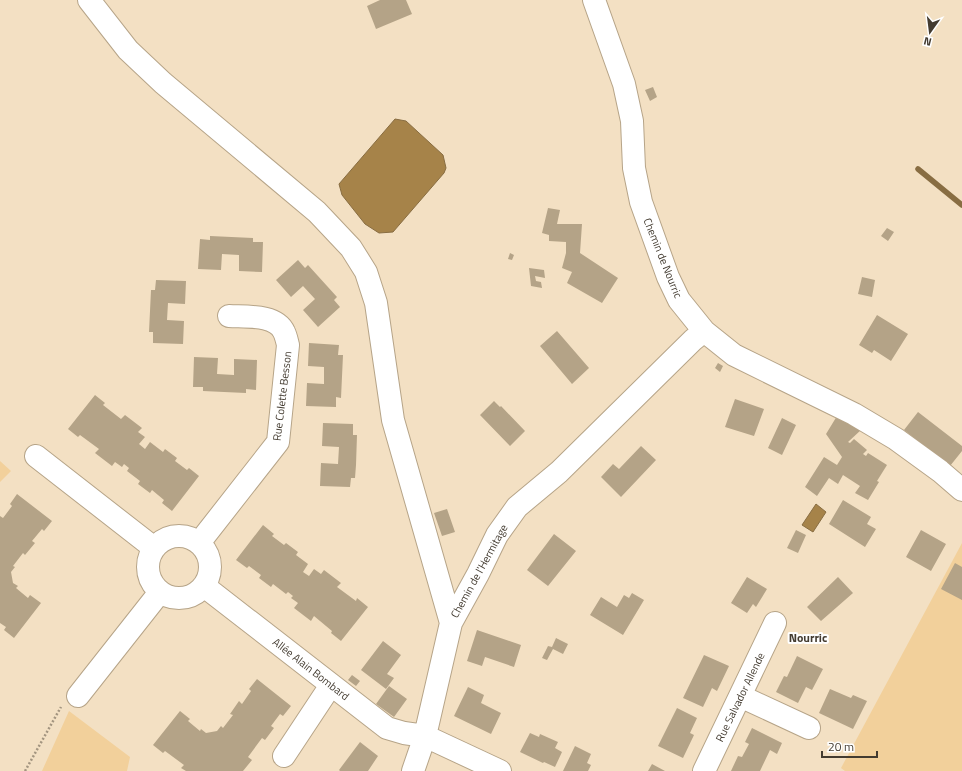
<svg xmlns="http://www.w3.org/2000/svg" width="962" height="771" viewBox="0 0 962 771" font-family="'Titillium Web',sans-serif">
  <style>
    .green { fill: #f2d09b }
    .water { fill: #a68349; stroke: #886d42 }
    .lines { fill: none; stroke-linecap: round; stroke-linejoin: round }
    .stream { stroke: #886d42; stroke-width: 5.5 }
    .building { fill: #b4a387 }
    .minor-casing { stroke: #b6a488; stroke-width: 24 }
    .path { stroke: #a39580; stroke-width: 2.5; stroke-dasharray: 2 2; stroke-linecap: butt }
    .minor { stroke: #fff; stroke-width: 22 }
    .labels { text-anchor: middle; stroke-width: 4; stroke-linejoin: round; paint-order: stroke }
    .street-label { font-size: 11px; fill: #433b30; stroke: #fff }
    .neighbourhood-label { font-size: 12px; font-weight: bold; fill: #433b30; stroke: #fff }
  </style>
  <rect width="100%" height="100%" fill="#f3e0c3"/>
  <path class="green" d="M0,461L11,471L0,482Z
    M962,543V771H845L841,768Z
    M69,711L130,757L127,771H42Z"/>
  <path class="water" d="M395,119L406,121L443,155L446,168L444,173L393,232L379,233L365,224L342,195L339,184Z
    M816,504L826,512L813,532L802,525Z"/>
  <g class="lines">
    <path class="stream" d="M918,169L962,205"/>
  </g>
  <path class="building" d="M380,0H406L412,14L376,29L367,6Z
    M653,87L657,97L650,101L645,90Z
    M548,208L560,210L557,224H582L580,253L618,278L602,303L567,283L572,272L562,268L566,253V242L549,241V235L542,233Z
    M887,228L894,232L888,241L881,236Z
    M210,236L253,238V242H263L262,272L239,271V255L222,254L221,270L198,269L200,239L210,240Z
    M510,253L514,255L512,260L508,259Z
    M298,260L305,268L308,265L337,297L334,300L340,307L318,327L303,310L315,299L303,286L291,297L276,280Z
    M529,268L544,270L545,278L535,276L536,281L541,282L542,288L531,286Z
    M862,277L875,280L872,297L858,294Z
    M156,280L186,281L185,304L168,303L167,320L184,321L183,344L153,343V332H149L151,290H155Z
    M877,315L908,334L891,361L874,350L872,353L859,345Z
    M557,331L589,368L572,384L540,346Z
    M309,343L339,345L338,355H343L341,398L336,397V407L306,406L307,383L324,384V367L308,366Z
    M194,357L218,358L217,374L234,375V359L257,360L256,390L246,389V393L224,392L203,391V387H193Z
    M718,363L723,366L720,372L715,368Z
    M95,395L105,403L103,405L121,419L125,415L142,428L138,432L145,437L139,444L145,449L150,442L163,452L165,449L177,458L175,461L187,470L189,468L199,476L172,511L162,503L164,500L152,490L150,493L138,484L140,481L127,471L129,468L124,464L122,467L115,462L112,466L95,453L99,449L80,435L78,437L68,429Z
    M735,399L764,409L754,436L725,427Z
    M494,401L500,407L501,406L525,431L510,446L480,415Z
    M918,412L962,446V451L950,466L904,430Z
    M837,416L861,430L848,442L850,443L854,439L867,450L863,454L866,456L868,453L887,465L877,481L879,482L868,500L855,493L860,486L843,475L838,484L829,478L817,496L805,487L824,457L837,465L842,457L826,434Z
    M782,418L796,425L782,455L768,448Z
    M323,423L353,424V435H357L356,465L355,478H351L350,487L320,486L321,463L338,464L339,447L322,446Z
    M641,446L656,460L621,497L601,477L613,464L619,469Z
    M17,494L52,521L44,531L42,529L32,541L35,543L25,555L23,553L13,566L15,567L11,572L13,583L18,586L16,588L28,598L30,595L41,603L14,638L4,630L6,627L0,623V516L3,518L12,506L10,504Z
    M843,500L871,517L867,524L876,529L865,547L829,524Z
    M447,509L455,532L442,536L434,513Z
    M263,525L274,534L272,536L284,545L286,543L298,552L296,555L308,564L303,572L309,576L314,569L321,574L324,570L341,583L337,587L356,601L357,598L368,607L341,641L331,633L332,631L314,616L311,621L294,608L298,603L291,598L293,596L288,592L286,594L273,584L271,587L259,578L261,575L249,566L247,568L236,560Z
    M796,530L806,535L798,553L787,548Z
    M921,530L946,544L931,571L906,557Z
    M554,534L576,551L548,586L527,570Z
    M955,563L962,567V600L941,589Z
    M747,577L767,589L756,607L753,604L747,613L731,603Z
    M838,577L853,593L821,621L807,607Z
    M632,593L644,600L623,635L590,615L601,597L617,607L624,595L629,598Z
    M477,630L521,645L514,667L485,657L482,666L467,661Z
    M556,638L568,644L563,654L553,649L547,660L542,658L548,646L552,647Z
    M383,641L401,655L387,674L394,678L386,689L361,670Z
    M704,655L729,666L717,691L712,688L703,707L683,698Z
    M797,656L823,669L812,690L806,687L798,703L776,692L784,676L787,677Z
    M352,675L360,681L356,686L348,680Z
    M257,679L291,706L283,716L280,714L271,726L274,728L265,740L262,738L248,757L252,760L243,771H186L181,768L184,765L165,751L163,753L153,745L180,711L190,719L188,721L200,731L201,729L206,733L217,731L221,726L223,728L233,715L230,714L239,701L242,704L251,691L249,689Z
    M389,686L407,699L394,717L376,704Z
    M468,687L484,695L481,703L501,713L491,734L454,716Z
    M830,689L851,698L853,695L867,701L853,729L819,713Z
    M677,708L697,718L690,733L694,735L683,758L658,746Z
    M752,728L782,743L777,754L770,750L760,771H731L738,756L742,757L749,744L745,742Z
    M530,733L539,737L540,734L558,742L555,748L562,752L555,767L544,762L543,763L520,752Z
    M360,742L378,756L368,771H340L339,770Z
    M575,746L591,754L587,763L591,765L588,771H563Z
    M652,764L665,771H648Z"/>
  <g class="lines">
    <defs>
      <path id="minor" d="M89,0L128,50L163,83L317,212L351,248L366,272L376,303L393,420L451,623
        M594,0L624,84L632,121L634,168L641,202L668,277L679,300L704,331L734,355L854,414L896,439L940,471L962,490
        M36,456L154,548
        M148 567a31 31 0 1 1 62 0a31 31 0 1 1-62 0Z
        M199,543L278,442L288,345C287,341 286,336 284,332C276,314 246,317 229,316
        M204,586L387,728L404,733L425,736L500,771
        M78,696L160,592
        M740,696L809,728
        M284,756L331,685
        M413,771L425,736L451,623L478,574L497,535L517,507L559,472L693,340L704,331
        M704,771L775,623"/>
    </defs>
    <use href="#minor" class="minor-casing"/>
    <path class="path" d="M25,771L61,707"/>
    <use href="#minor" class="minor"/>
  </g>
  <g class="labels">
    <g class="street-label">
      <text transform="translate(663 258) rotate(68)" y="4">Chemin de Nourric</text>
      <text transform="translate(282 396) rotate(-83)" y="4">Rue Colette Besson</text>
      <text transform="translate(479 571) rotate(-61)" y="4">Chemin de l'Hermitage</text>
      <text transform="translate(311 669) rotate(38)" y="4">Allée Alain Bombard</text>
      <text transform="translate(740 697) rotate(-64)" y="4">Rue Salvador Allende</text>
    </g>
    <g class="neighbourhood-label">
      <text x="808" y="642">Nourric</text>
    </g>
  </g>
  <g transform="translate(930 32) rotate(194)" stroke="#ffffff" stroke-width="3" paint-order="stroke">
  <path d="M0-3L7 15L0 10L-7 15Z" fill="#433b30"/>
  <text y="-6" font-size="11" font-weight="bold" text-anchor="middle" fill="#433b30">N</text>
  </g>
  <path d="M822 751v6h55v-6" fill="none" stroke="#433b30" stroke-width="2"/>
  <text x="828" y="751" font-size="12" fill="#433b30" stroke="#ffffff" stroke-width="3" paint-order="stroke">20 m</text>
</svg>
